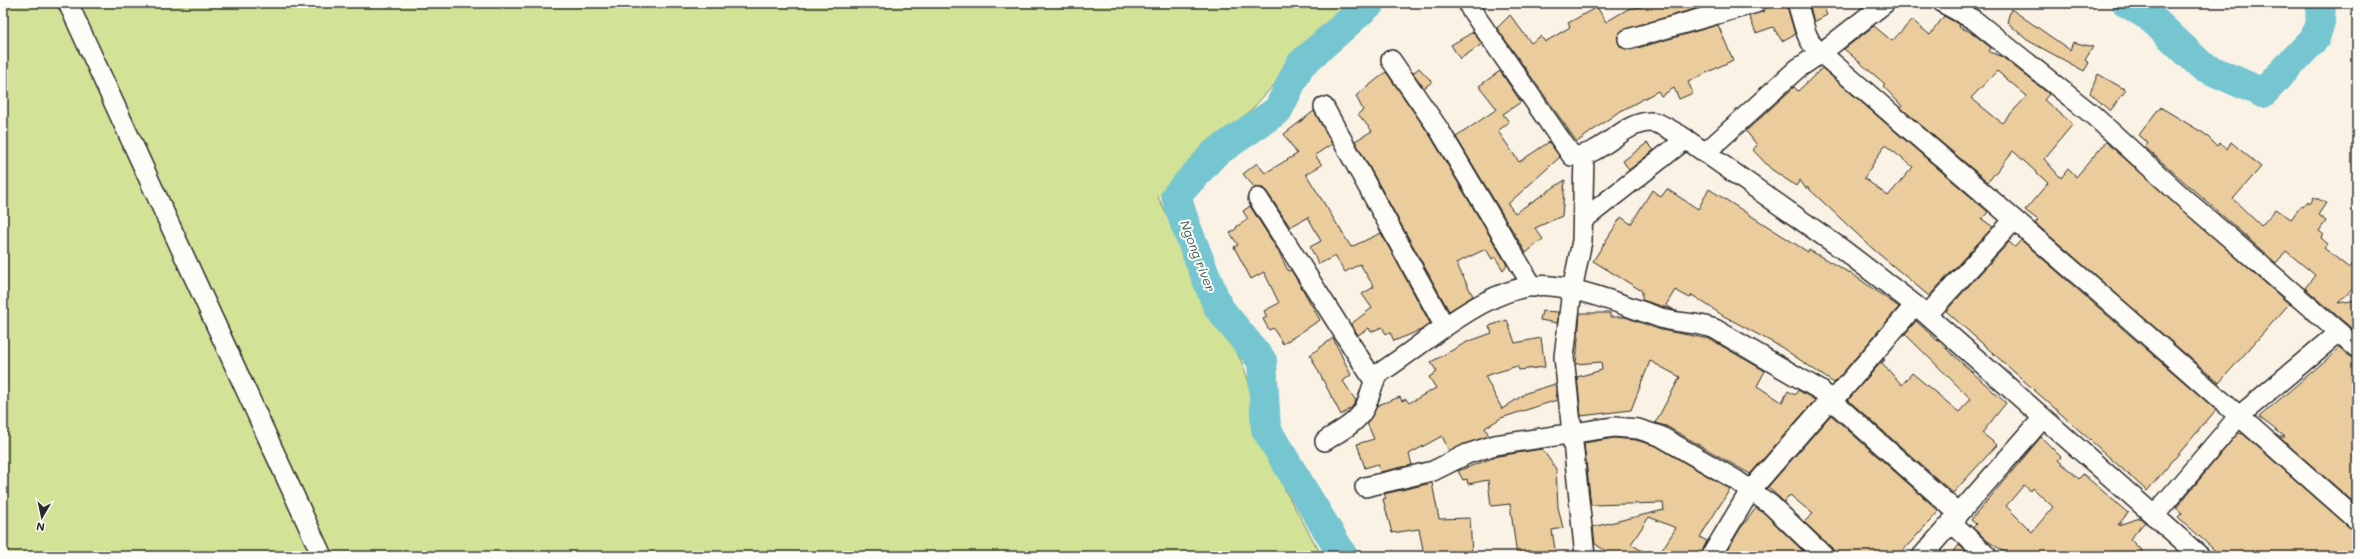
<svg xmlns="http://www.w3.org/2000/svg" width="2360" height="559" viewBox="0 0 2360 559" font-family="Mali,sans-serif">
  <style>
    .green { fill: #d2e296; stroke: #7e8660 }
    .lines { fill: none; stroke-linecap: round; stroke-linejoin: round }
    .river { stroke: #76c6d1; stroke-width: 30 }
    .building { fill: #eacc9d; stroke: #2b2b2b; fill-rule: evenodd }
    .minor-casing { stroke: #2b2b2b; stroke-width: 22 }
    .minor { stroke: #fdfcf7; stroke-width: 19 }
    .labels { text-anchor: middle; stroke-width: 4; stroke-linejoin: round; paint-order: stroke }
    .water-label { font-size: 13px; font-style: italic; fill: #425a5d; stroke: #fdfcf7 }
  </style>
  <rect width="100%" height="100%" fill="#f9f2e5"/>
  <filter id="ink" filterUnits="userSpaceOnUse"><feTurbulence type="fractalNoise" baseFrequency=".025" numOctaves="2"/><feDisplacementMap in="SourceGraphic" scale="8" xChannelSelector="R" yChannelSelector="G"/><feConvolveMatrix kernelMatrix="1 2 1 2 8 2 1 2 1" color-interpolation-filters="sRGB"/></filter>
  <g filter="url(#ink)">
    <path class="green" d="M3,3H1347L1254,107L1158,197L1243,365L1285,490L1322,556H3Z"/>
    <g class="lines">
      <path class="river" d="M2127,3L2150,17L2202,66L2263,93L2315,38L2320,22L2321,3
        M1343,556L1266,429L1262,361L1218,307L1185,224L1176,196L1214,154L1278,110L1300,65L1370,3"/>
    </g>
    <path class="building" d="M1649,3H1715L1625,29L1617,37L1621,47L1631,50L1718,25L1733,60L1688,82L1693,93L1679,99L1674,88L1661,96L1658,91L1617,113L1577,142L1497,28L1510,15L1531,43L1541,36L1545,42L1570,27L1568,23L1597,7L1606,22L1628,9L1640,7Z
      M1767,3H1786L1795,34L1782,41L1773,27L1756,33L1749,16L1764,11Z
      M1809,3H1822L1827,15L1814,22Z
      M2011,9L2070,50L2073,42L2093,47L2085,60L2089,63L2084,71L2027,40L2007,22Z
      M1944,16L1960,25L1959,27L1971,32L1991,48L1989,52L2001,56L2049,94L2044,100L2073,124L2044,159L2061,178L2068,169L2076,177L2106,142L2289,304L2219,383L2035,223L2038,220L2025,210L2048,183L2013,151L1988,182L1901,108L1902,106L1883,86L1885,84L1844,49L1874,26L1892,41L1912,20L1930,35ZM1997,71L2027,96L2002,123L1971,98Z
      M1473,32L1482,44L1460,59L1451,45Z
      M1419,68L1432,82L1424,88L1413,73Z
      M1822,68L1988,212L1982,219L1993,227L1929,296L1873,249L1807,187L1806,189L1800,180L1796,186L1771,169L1753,150L1757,145L1746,131L1794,87L1798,91ZM1885,145L1913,167L1888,196L1864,178Z
      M1500,71L1521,102L1503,114L1509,122L1498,131L1519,162L1549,142L1560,157L1508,204L1515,213L1565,180L1562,216L1535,228L1543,239L1526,253L1456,137L1497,109L1479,86Z
      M1386,72L1431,137L1507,265L1503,270L1495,257L1492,259L1486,249L1456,263L1473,296L1449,311L1355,141L1372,131L1358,114L1363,110L1356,96Z
      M2098,74L2126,90L2110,111L2090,93Z
      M2160,107L2205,134L2217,146L2220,143L2227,149L2231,142L2261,167L2233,199L2261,226L2276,209L2291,219L2301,206L2303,207L2308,201L2310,204L2314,197L2326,203L2318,215L2326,221L2319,231L2324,235L2321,238L2328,244L2324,248L2349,268L2357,260V285L2338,303L2357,300V333L2305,288L2315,275L2286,251L2276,263L2145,147L2148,143L2139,135Z
      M1314,111L1332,144L1315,155L1322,165L1306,174L1351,247L1381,233L1430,323L1421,330L1394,341L1390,332L1386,334L1382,327L1371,332L1369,328L1358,335L1351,324L1372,308L1362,294L1374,287L1360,264L1345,272L1335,256L1319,264L1310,247L1321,241L1308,217L1290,227L1267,192L1263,188H1255L1243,174L1257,163L1265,173L1297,154L1284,134Z
      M1647,143L1654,150L1629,170L1623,161Z
      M1667,189L1698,209L1709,189L1808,252L1809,250L1855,276L1899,307L1834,383L1781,347L1722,315L1692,295L1690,298L1675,290L1666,305L1674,310L1642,300V291L1593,261L1621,217L1631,224L1652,190L1661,197Z
      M1250,206L1279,252L1288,271L1291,270L1303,290L1320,320L1283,344L1273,328L1269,330L1263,319L1267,317L1264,311L1279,303L1264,272L1251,279L1234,247L1238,245L1230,233L1237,228L1236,227L1248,219L1243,211Z
      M2021,240L2216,410L2147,491L1946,311L2009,242L2015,247Z
      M1542,311L1558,312L1557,323L1540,320Z
      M1580,313H1610V317H1625L1661,330L1710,339L1765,371L1757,386L1782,402L1788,391L1795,395L1798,390L1815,400L1750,474L1666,426L1655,423L1680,377L1650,361L1631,410L1581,416L1577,377L1602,370L1601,362L1576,364Z
      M1507,320L1515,343L1541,338L1545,367L1519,370L1517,366L1485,376L1502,409L1526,393L1555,384L1557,400L1501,418L1485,428L1489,436L1449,451L1442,436L1409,454L1412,465L1380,472L1378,464L1365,468L1357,444L1374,439L1367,423L1378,405L1400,397L1402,401L1406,399L1409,403L1436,388L1429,377L1437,372L1431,362L1467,342L1492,333L1489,326Z
      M1916,321L2006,403L1982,433L1997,445L1953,493L1848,400L1884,359L1885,360L1882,363L1902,385L1912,373L1959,412L1971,399L1905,334Z
      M1333,338L1351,375L1343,381L1356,401L1352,407L1341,415L1310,355Z
      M2340,348L2350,357L2357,359V505L2279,437H2285L2259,417Z
      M1831,415L1939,511L1898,556H1835L1832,548L1804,522L1813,514L1790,495L1784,502L1768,487Z
      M2238,433L2243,434L2350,528L2357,531V556H2221L2178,517L2182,513L2176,508Z
      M2041,437L2061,457L2058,460L2079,479L2083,474L2128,513L2118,525L2140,518L2145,522L2130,539L2147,556H2011L1989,542L1973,528L1976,524L1971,520ZM2024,485L2031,491L2033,488L2053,507L2032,532L2006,506Z
      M1614,438L1636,440L1656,446L1730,489L1700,537L1707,541L1700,556H1658L1676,528L1649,517L1631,544L1650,556H1614L1595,544L1593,527L1664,510L1663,503L1591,505L1584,443Z
      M1542,449L1556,469L1558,507L1563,528L1552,530L1556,556H1517L1510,504L1491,506L1488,480L1468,484L1467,479L1463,480L1458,471L1498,456Z
      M1432,483L1439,519L1470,518L1472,556H1435L1434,553L1424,555L1419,529L1392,533L1383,499L1386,498L1384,494Z
      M1756,508L1764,513L1808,556H1724L1740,529Z
      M1959,545L1971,556H1950Z"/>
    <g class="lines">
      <defs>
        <path id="minor" d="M68,3L322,556
          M1797,3C1803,19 1805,43 1821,53L1885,3
          M1943,3L1974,20L2094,116L2187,201L2357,348
          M1470,8L1572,156C1603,157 1622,121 1652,122C1661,123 1672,131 1680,135L1842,249L1919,308L2200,556
          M1628,39L1756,3
          M1391,60L1440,131L1533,287
          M1324,107L1445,327
          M1705,153L1797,69L1821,53L2120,311L2357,520
          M1584,155L1582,241L1572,290L1564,357L1585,556
          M1258,198L1374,381
          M1583,220L1686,139
          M1927,315L2014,220
          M1834,400L1915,305
          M1325,441C1338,432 1356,424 1364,409C1371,397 1371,382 1381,372C1428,342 1492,280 1551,286C1585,289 1631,308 1664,319C1681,324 1697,322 1715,329L1820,390L1958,513
          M1365,487L1433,471L1467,454L1495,445L1614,427L1638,429L1660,436L1736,480L1771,505L1824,556
          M2154,516L2238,417L2339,332
          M1951,522L1987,556
          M1711,556L1750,491L1831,398
          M1922,556L2043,418"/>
      </defs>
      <use href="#minor" class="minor-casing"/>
      <use href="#minor" class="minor"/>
    </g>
  </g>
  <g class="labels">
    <g class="water-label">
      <text transform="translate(1198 256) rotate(69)" y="5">Ngong river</text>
    </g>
  </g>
  <rect width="2360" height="559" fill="none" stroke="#fdfcf7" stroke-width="16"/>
  <rect x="8" y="8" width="2344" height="543" fill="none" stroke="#2b2b2b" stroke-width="1.5" filter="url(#ink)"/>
  <g transform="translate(42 517) rotate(189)" stroke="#fdfcf7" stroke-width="3" paint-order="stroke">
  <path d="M0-3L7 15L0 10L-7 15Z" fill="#2b2b2b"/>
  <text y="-6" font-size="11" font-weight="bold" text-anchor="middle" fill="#2b2b2b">N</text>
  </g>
</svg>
